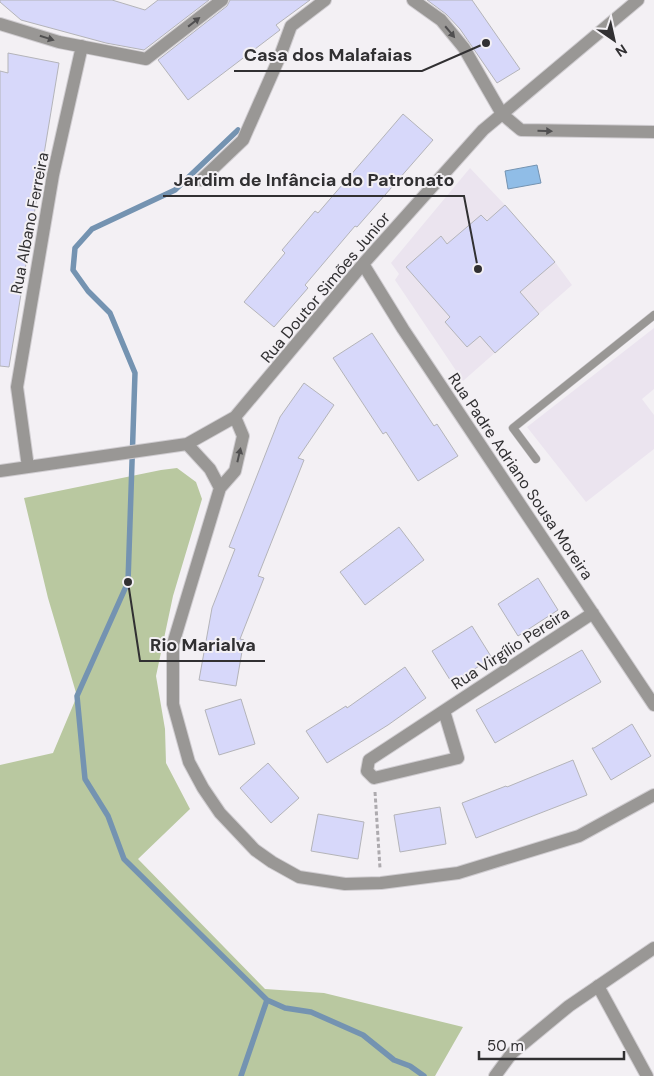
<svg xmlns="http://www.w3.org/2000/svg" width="654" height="1076" viewBox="0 0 654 1076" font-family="'DM Sans',sans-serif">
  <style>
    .built { fill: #ebe4ef }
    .green { fill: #b9c8a0 }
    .water { fill: #90bde7; stroke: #7493b1 }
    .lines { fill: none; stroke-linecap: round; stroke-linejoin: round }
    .stream { stroke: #7493b1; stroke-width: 5.5 }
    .building { fill: #d7d8fa; stroke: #b4b4b9 }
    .service-casing { stroke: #d0cdd1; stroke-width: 9 }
    .minor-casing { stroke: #d0cdd1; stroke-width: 14 }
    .tertiary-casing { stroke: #d0cdd1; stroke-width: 14 }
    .path { stroke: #adaaae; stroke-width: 3; stroke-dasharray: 4 2.5; stroke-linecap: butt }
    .service { stroke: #999795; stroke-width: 8 }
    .minor { stroke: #999795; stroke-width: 12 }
    .tertiary { stroke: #999795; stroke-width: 12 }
    .oneway { fill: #504f50 }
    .labels { text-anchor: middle; stroke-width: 4; stroke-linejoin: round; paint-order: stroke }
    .street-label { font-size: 16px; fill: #313032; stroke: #f3f0f4 }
    .leader { fill: none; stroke: #313032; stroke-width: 2 }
    .callout-dot { fill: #313032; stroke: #f3f0f4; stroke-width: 2 }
    .callout-label { font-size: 18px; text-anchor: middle; font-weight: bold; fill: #313032; stroke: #f3f0f4; stroke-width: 4; stroke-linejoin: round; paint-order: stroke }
  </style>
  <rect width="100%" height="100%" fill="#f3f0f4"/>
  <path class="built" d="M470,168L505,205L555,262L572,285L463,381L395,280L399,274L391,263Z
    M654,328V389L642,399L654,415V449L586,502L527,427Z"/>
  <path class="green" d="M177,468L196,482L202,499L173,596L156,676L165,729L166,763L190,809L138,859L265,989L324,993L463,1027L435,1076H0V765L53,753L77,696L48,598L24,498L161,470Z"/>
  <path class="water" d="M537,165L541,183L508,189L505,171Z"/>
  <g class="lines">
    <path class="stream" d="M238,130L175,190L92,229L75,248L73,270L88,291L110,313L135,373L128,582L77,696L85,779L108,816L124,859L267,1000L241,1076
      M267,1000L285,1008L311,1012L363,1035L394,1060L410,1066L424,1076"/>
  </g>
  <path class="building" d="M0,0H112L145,10L158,0H209L144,50L106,43L21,20L0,2Z
    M230,0H310L276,25L280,30L188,100L158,60L227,6Z
    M427,0H472L520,69L497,83L460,29L446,14Z
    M8,53L59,63L9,367L0,366V71L8,73Z
    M403,114L433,140L357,227L355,226L305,285L308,288L274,327L244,302L285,253L282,250L315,211L318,213Z
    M505,205L555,262L520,292L539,314L495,353L480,336L467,347L445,322L450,317L406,267L441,236L447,244L481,215L487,221Z
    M372,333L434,426L437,424L458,456L418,481L386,432L383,434L333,358Z
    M304,383L334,405L298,458L304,460L258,576L264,578L240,639L244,640L236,686L199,680L212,608L235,549L229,547L280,417Z
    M399,527L424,560L365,605L340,572Z
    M538,578L558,610L518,636L498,604Z
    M472,626L492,658L452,683L432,651Z
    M582,650L601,682L495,743L476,710Z
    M405,667L426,698L388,725L327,763L306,731L346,706L347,708Z
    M241,699L255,744L219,755L205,710Z
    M632,724L651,756L611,780L592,748H594Z
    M573,760L587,795L476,838L462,803L506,786L507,787Z
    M268,763L299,798L271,823L240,788Z
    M440,807L446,844L400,852L394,815Z
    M318,814L364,822L358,859L311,851Z"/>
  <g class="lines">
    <defs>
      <path id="service" d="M536,459L513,428L654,315"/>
      <path id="minor" d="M413,0L441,20L464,48L502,114L521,130L654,132
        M0,24L59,42L146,59L222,0
        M201,180L243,140L280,56L291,26L325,0
        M363,264L403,329L654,705
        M235,417L243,436L235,471L220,488L173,644V704L189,762L203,788L220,813L255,850L272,862L299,877L345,884L381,883L458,873L579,836L654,795
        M187,444L210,469L220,488
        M28,467L17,387L53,175L82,46
        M0,471L187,444L235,417L363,264L483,130L638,0
        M444,711L458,758L374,778L367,771L369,760L593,613
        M598,986L647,1076"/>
      <path id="tertiary" d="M495,1076L512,1053L569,1006L654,948"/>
    </defs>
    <use href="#service" class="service-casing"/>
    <use href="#minor" class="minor-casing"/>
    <use href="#tertiary" class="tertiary-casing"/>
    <path class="path" d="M375,792L380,868"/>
    <use href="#service" class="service"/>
    <use href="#minor" class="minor"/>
    <use href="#tertiary" class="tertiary"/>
  </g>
  <defs><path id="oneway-solid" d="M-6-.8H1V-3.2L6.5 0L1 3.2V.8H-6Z" transform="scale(1.25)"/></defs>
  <g class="oneway">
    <use href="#oneway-solid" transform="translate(194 22) rotate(-38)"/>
    <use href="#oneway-solid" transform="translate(450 32) rotate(50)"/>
    <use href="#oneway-solid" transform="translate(47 38) rotate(17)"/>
    <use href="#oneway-solid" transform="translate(545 131) rotate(1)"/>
    <use href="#oneway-solid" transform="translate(239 455) rotate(-77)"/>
  </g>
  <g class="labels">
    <g class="street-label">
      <text transform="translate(29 223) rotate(-79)" y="6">Rua Albano Ferreira</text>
      <text transform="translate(325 287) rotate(-50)" y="6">Rua Doutor Simões Junior</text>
      <text transform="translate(521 476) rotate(56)" y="6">Rua Padre Adriano Sousa Moreira</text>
      <text transform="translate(510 648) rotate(-33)" y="6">Rua Virgílio Pereira</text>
    </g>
  </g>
  <path class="leader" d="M486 43L422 71H234M478 269L464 196H163M128 582L140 661H265"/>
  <g class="callout-dot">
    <circle cx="486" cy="43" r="5"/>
    <circle cx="478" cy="269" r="5"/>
    <circle cx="128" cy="582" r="5"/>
  </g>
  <g class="callout-label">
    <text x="328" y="61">Casa dos Malafaias</text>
    <text x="314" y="186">Jardim de Infância do Patronato</text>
    <text x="203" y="651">Rio Marialva</text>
  </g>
  <g transform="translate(614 40) rotate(146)" stroke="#f3f0f4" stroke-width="4" paint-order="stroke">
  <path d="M0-4L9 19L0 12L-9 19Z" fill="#313032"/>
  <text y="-8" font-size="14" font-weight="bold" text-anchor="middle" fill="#313032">N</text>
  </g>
  <path d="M479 1051v8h145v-8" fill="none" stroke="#313032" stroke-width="2.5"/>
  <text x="487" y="1051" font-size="15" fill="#313032" stroke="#f3f0f4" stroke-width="4" paint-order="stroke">50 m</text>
</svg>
